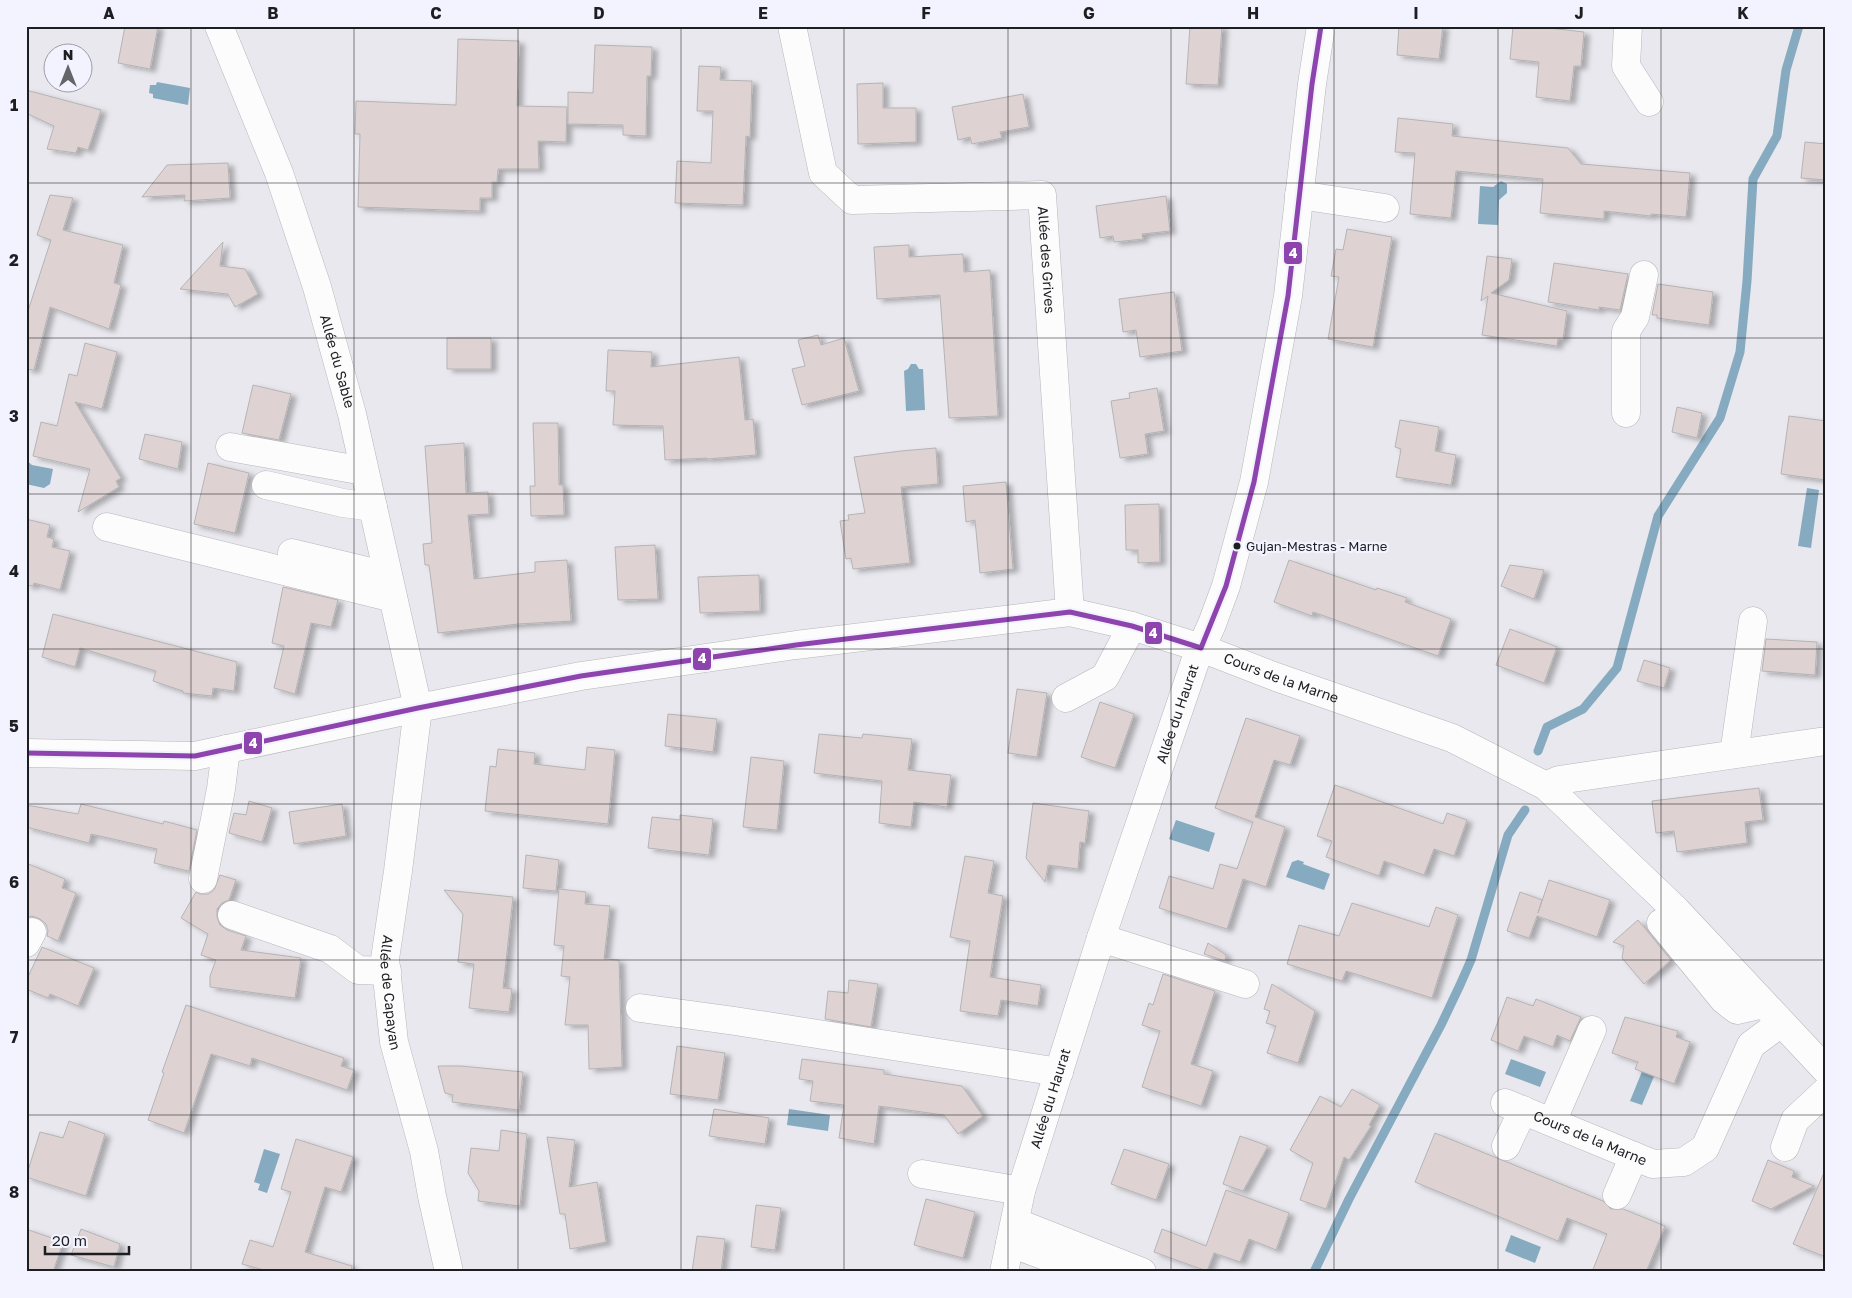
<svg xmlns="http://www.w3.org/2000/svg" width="1852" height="1298" viewBox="0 0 1852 1298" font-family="'Golos Text',sans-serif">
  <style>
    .water { fill: #86abc0 }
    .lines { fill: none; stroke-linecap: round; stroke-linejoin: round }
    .stream { stroke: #86abc0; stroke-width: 9 }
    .building { fill: #ded3d2; stroke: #b5b3b5; filter: url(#shadow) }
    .minor-casing { stroke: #b6b6bb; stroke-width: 29 }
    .minor { stroke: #fcfcfc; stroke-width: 28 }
    .bus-1-casing { stroke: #f2f3ff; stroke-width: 9 }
    .bus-1 { stroke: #8e44ad; stroke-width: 5 }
    .grid { fill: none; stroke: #1d1e22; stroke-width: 1; stroke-opacity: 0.55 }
    .bus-dot { fill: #1d1e22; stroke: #f2f3ff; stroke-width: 2 }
    .labels { text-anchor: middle; stroke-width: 4.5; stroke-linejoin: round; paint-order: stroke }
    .bus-label { font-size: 13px; fill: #1d1e22; stroke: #f2f3ff; text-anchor: start }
    .street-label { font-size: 14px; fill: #1d1e22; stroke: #f2f3ff }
    .line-badge { stroke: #f2f3ff; stroke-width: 2 }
    .badge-label { font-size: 14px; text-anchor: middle; font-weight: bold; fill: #fff }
    .neatline { fill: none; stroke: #1d1e22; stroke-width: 2 }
    .grid-label { font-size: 16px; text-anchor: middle; font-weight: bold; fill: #1d1e22 }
  </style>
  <defs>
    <filter id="shadow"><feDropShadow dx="5.5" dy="3" stdDeviation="2.5" flood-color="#0004"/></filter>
  </defs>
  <rect width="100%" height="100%" fill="#e8e8ee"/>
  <path class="water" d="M157,82L190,88L188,105L153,98V94L149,93L150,85H156Z
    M1501,181L1507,184V193L1499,200L1498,225L1478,224L1480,186L1493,187Z
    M911,364H916L919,369H923L925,410L906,411L904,371L908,369Z
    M26,460L32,465L53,469L50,484L44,488L26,484Z
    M1807,488L1819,490L1811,548L1798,546Z
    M1176,820L1215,833L1209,852L1169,839Z
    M1298,860L1304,862L1303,864L1330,874L1324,890L1286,877L1292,862Z
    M1511,1059L1546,1072L1540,1087L1505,1074Z
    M1643,1069L1655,1074L1642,1105L1630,1101Z
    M789,1109L830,1115L828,1131L787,1125Z
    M264,1149L280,1154L267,1193L258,1190L260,1184L254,1182Z
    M1511,1235L1541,1247L1535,1263L1505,1251Z"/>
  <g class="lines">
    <path class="stream" d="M1538,751L1547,727L1583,709L1617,668L1658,516L1720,418L1740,352L1747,281L1753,179L1777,136L1786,70L1799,26
      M1314,1272L1349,1199L1441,1025L1460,985L1471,960L1508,835L1525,810"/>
  </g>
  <path class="building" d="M125,26H158L150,69L118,63Z
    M1190,26H1222L1218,85L1186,84Z
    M1399,26H1443L1439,59L1397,55Z
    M1513,26H1531L1584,32L1581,66H1574L1570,101L1536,97L1539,62L1510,59Z
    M458,39L519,41L517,106L567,107L566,142L538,141L539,169H498L497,182H492V198H480V211L358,207L360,134H355L356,101L456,105Z
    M595,45L652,47L651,76H647L646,136L623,135V125L568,124V92L593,93Z
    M699,66L721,67L720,80L752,81L750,137L746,136L743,205L675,203L677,161L711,163L713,111H697Z
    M883,83V108H916V142L858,144L857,84Z
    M26,90L101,110L88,150L78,147L76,153L47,149L54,126L26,113Z
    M1023,94L1029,127L1000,132L1002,138L972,144L970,137L958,140L952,107Z
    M1398,118L1453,124L1452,136L1568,148L1581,164L1690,173L1686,217L1651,214V216L1604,211V219L1540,213L1543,179L1456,171L1451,218L1410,214L1415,153L1395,152Z
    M1805,142L1826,144V180L1801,178Z
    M228,163L230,198L184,201L185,195L142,197L167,165Z
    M50,195L73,198L63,230L123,245L114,283L121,285L109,329L50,307L34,370L26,369V317L51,240L37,235Z
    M1166,196L1170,231L1142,234L1143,239L1114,242L1113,236L1100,238L1096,206Z
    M1347,229L1392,237L1373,347L1328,339L1339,277L1331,276L1336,249L1343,250Z
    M223,242L220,266L245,269L258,294L235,307L228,294L180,289Z
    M909,245V257L963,254L964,272L990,270L998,416L949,418L940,295L877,299L874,247Z
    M1487,256L1512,259L1509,280L1491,293L1567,311L1563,339H1558L1557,346L1482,335L1488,296L1481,301Z
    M1554,263L1628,274L1620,310L1599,307V310L1548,302Z
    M1658,284L1713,292L1709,325L1657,318V315H1652Z
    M1174,292L1182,351L1140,357L1136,330L1123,332L1119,299Z
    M818,335L821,345L844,338L859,391L802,405L792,369L805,366L798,340Z
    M447,338H491V369H447Z
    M85,343L117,352L102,409L75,402L121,478L116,481L119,487L78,512L90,469L33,456L41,422L57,426L69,374L77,376Z
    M608,350L652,352L651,367L739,357L745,420L753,419L756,455L707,459V458L665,460L663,426L613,425L615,391H606Z
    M253,385L291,394L279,440L242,433Z
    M1157,388L1164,431L1145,434L1148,454L1120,458L1111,401L1130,398L1129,393Z
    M1677,407L1702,413L1697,438L1672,432Z
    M1789,416L1826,421V480L1781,474Z
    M1400,420L1439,427L1435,451L1456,455L1451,485L1396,477L1401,449L1395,447Z
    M533,423H558L559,485H563L564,515L531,516L530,486H535Z
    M145,434L182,442L178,469L139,459Z
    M464,443L466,493L488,492L489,514L468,515L474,579L535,572V562L567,560L571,621L518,624L438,633L429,565H425L423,544L432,543L425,446Z
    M936,448L938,484L901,487L910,563L853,569L851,558L846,559L840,521L849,520L848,515L865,513L854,457L901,451Z
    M208,463L249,473L235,533L194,524Z
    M1006,482L1013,569L980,573L975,520L966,522L963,486Z
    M1159,504L1160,562L1138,563V550H1126L1125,505Z
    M26,519L50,525L47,537L54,539L52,547L70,551L60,590L34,583L33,586L26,585Z
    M655,545L658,599L618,600L615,547Z
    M1289,560L1376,590L1377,588L1407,598L1405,602L1451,619L1438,656L1313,612L1312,616L1274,602Z
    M1510,565L1544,570L1534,599L1501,586Z
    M759,575L760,611L700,613L698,577Z
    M283,587L338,600L331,627L311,623L295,694L274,688L284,646L272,643Z
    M53,614L237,662L234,691L213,688L212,696L183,693V691L153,681L156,671L80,648L75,667L42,657Z
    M1510,629L1557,647L1544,683L1496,665Z
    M1766,639L1817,642L1815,675L1762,671Z
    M1644,660L1670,668L1664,688L1637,681Z
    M1017,689L1047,693L1037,757L1008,753Z
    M1100,702L1134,714L1115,768L1081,757Z
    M668,714L717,719L713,752L665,746Z
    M1246,718L1300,736L1290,765L1274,760L1255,817L1285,827L1266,887L1243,879L1227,929L1159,908L1169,876L1213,889L1220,864L1237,869L1253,822L1215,808Z
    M819,734L862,738L863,734L912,739L908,770L951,775L947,807L914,802L911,827L879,823L882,781L814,773Z
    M587,747L615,750L608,824L485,811L490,766L496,767L498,749L535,753L534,764L585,770Z
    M751,757L784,761L777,830L743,827Z
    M1335,785L1443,824L1447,813L1467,820L1454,856L1434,849L1424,875L1384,861L1379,876L1326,857L1332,841L1317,836Z
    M1759,788L1763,820L1745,822L1747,843L1677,852L1674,831L1656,833L1652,801Z
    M249,801L272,808L262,842L229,833L234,813L246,815Z
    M1033,803L1089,811L1085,843L1080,842L1078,869L1048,865L1045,882L1026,858Z
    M81,804L163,824L164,821L197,830L189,871L154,863L157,849L91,834L89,843L26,827V805L78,814Z
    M342,804L346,836L294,844L289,812Z
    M680,815L713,819L709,855L648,848L652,817L680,820Z
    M526,855L559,860L556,891L523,888Z
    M965,856L994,861L988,893L1003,896L990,977L1041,985L1038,1006L1001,1000L998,1016L960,1011L970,941L950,937Z
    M26,863L65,879L62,888L76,893L58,941L47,936L48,931L46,924L40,919L32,916L26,918Z
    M220,875L236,880L229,900L222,903L217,909V917L220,925L227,930L246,936L241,950L301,958L295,998L210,987V976L216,960L201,955L208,934L181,918L196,892L200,894H208L214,890Z
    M1549,880L1610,900L1597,937L1537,916L1529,938L1507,931L1520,892L1542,900L1538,913Z
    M559,889L586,892L585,904L610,906L604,959L619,960L622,1067L589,1069L588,1025H565L570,977L561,976L564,946L554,945Z
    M444,890L513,897L503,988L512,989L509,1012L469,1008L474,964L458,962L463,914Z
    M1352,903L1429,927L1436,907L1458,915L1432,998L1346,971L1342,981L1287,964L1299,925L1339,936Z
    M1638,920L1671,960L1644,984L1622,958L1624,946L1613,942Z
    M1208,943L1226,955L1225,961L1204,954Z
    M42,947L94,968L78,1006L50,994L48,998L26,989V981Z
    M1163,974L1215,991L1191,1064L1213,1071L1201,1106L1142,1087L1160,1031L1142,1025L1149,1003L1153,1005Z
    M849,980L878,984L871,1027L825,1019L828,991L848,993Z
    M1272,984L1315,1011L1298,1063L1267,1053L1276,1026L1266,1023L1270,1011L1264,1009Z
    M1507,997L1533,1006L1536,999L1581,1017L1570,1041L1557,1035L1553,1047L1524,1036L1518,1051L1491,1040Z
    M186,1005L344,1058L341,1066L354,1070L347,1090L252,1058L250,1066L211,1054L184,1133L148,1120L164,1073L162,1072Z
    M1625,1017L1678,1031L1676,1037L1690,1042L1674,1084L1635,1069L1638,1062L1612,1053Z
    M677,1046L725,1053L718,1100L670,1094Z
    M802,1059L884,1070V1074L962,1086L983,1116L958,1134L944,1115L879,1106L874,1144L839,1138L844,1105L810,1101L813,1081L799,1079Z
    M438,1066H461L523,1072L519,1110L452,1102L453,1095L445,1093Z
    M1352,1089L1380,1105L1369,1125L1371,1126L1349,1160L1344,1157L1326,1209L1300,1200L1313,1163L1290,1150L1320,1096L1341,1107Z
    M714,1109L769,1118L765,1144L709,1136Z
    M69,1121L105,1134L86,1196L26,1177L40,1132L63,1138Z
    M501,1130L527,1134L520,1206L478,1201L479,1191L468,1173L471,1148L499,1151Z
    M1435,1133L1603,1201L1611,1209H1623L1665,1226L1646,1272H1592L1607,1234L1567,1218L1558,1241L1415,1182Z
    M1240,1136L1268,1146L1243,1191L1223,1184Z
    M547,1137L575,1140L569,1187L597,1182L606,1242L570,1249L565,1214H560Z
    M296,1139L353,1157L341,1192L325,1187L305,1252L352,1266L351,1272H271L242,1264L250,1240L273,1247L291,1192L281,1189Z
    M1124,1149L1169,1164L1156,1200L1111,1184Z
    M1768,1160L1794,1171L1792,1177L1814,1186L1771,1209L1752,1201Z
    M1826,1168V1257L1793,1244Z
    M1226,1190L1289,1213L1276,1250L1249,1239L1240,1262L1214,1253L1207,1271L1154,1252L1162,1229L1206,1246Z
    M926,1199L975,1212L963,1258L914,1245Z
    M756,1205L781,1208L775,1250L751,1247Z
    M26,1229L63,1242L53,1272H26Z
    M81,1229L120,1244L114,1267L71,1255Z
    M697,1236L725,1239L721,1272H692Z"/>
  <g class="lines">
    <defs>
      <g id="minor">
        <path id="s1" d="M219,26L279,173L317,287L352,414L418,708L398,871L385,959L394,1042L424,1151L432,1196L449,1272"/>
        <path id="s2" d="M792,26L823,173L852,200L1042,195L1070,612"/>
        <path d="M1628,26L1626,66L1649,102"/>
        <path d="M1299,195L1385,208"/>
        <path d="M1626,413V331L1635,317L1644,275"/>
        <path d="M230,447L364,471"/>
        <path d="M266,485L343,503L373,507"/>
        <path d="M107,527L393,598"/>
        <path d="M292,553L388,576"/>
        <path d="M1066,698L1105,677L1132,626"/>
        <path id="s3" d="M26,753L195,756L418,708L581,676L796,645L1070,612L1132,626L1201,648L1276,677L1452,738L1546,786L1676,910L1826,1070"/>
        <path d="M1734,754L1753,621"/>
        <path d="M1546,786L1559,780L1826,741"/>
        <path d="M203,879L221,789L226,749"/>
        <path d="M232,915L330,949L358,970L387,971"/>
        <path d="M1661,923L1724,1000L1737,1010L1763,1004"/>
        <path d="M1101,938L1245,984"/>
        <path d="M26,943L32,932"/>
        <path d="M640,1008L735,1021L1059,1072"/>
        <path id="s4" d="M1505,1103L1653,1164L1684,1162L1705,1148L1751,1045L1781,1023"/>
        <path d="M1552,1122L1592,1030"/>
        <path d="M1506,1146L1523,1110"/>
        <path d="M1785,1147L1795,1120L1826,1091"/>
        <path d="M922,1174L1021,1191"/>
        <path d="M1617,1195L1634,1156"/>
        <path d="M1015,1222L1142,1272"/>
        <path d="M1010,1243L1089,1272"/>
        <path id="s5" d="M1004,1272L1021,1191L1101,938L1195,662L1212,624L1226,586L1254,482L1288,296L1312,84L1321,26"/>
      </g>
    </defs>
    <use href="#minor" class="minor-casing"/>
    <use href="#minor" class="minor"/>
    <defs>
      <path id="bus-1" d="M26,753L195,756L418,708L581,676L796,645L1070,612L1132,626L1201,648L1226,586L1254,482L1288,296L1312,84L1321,26"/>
    </defs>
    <use href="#bus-1" class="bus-1-casing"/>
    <use href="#bus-1" class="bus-1"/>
  </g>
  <path class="grid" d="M191,26V1272M354,26V1272M518,26V1272M681,26V1272M844,26V1272M1008,26V1272M1171,26V1272M1334,26V1272M1498,26V1272M1661,26V1272M26,183H1826M26,338H1826M26,494H1826M26,649H1826M26,804H1826M26,960H1826M26,1115H1826"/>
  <circle class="bus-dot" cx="1237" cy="546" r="4.5"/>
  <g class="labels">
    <g class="bus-label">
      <text x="1246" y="551">Gujan-Mestras - Marne</text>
    </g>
    <g class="street-label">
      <text dy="5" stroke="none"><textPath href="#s2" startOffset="445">Allée des Grives</textPath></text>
      <text dy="5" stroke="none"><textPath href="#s1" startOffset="356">Allée du Sable</textPath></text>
      <text dy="5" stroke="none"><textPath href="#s3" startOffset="1278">Cours de la Marne</textPath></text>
      <text dy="5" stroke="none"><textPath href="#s5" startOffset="585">Allée du Haurat</textPath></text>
      <text dy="5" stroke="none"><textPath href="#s1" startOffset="999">Allée de Capayan</textPath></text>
      <text dy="5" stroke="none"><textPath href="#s5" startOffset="180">Allée du Haurat</textPath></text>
      <text dy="5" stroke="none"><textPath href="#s4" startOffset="92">Cours de la Marne</textPath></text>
    </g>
  </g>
  <g class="line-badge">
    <rect x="1283" y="241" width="20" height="24" rx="5" fill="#8e44ad"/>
    <rect x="1144" y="621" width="19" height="24" rx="5" fill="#8e44ad"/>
    <rect x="692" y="647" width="20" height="24" rx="5" fill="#8e44ad"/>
    <rect x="243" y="731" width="20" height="24" rx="5" fill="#8e44ad"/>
  </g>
  <g class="badge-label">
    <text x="1293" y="258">4</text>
    <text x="1153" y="638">4</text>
    <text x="702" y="663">4</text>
    <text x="253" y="748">4</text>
  </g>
  <rect width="1852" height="1298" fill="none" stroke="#f2f3ff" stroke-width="55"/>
  <g transform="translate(68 68)"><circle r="24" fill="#f2f3ff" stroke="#9d9ea7"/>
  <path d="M0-4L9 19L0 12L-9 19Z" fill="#646569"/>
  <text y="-8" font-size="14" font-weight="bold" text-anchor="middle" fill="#1d1e22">N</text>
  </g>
  <path d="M45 1246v8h84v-8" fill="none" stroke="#1d1e22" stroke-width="2.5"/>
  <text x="52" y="1246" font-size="15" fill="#1d1e22" stroke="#f2f3ff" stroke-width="4" paint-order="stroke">20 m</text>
  <rect x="28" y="28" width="1796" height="1242" class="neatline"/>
  <g class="grid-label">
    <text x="109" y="19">A</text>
    <text x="273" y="19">B</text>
    <text x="436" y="19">C</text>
    <text x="599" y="19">D</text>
    <text x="763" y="19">E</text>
    <text x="926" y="19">F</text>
    <text x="1089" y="19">G</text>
    <text x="1253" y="19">H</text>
    <text x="1416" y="19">I</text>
    <text x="1579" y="19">J</text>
    <text x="1743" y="19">K</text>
    <text x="14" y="111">1</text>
    <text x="14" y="266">2</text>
    <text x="14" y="422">3</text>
    <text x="14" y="577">4</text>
    <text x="14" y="732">5</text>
    <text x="14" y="888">6</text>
    <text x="14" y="1043">7</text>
    <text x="14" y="1198">8</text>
  </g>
</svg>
